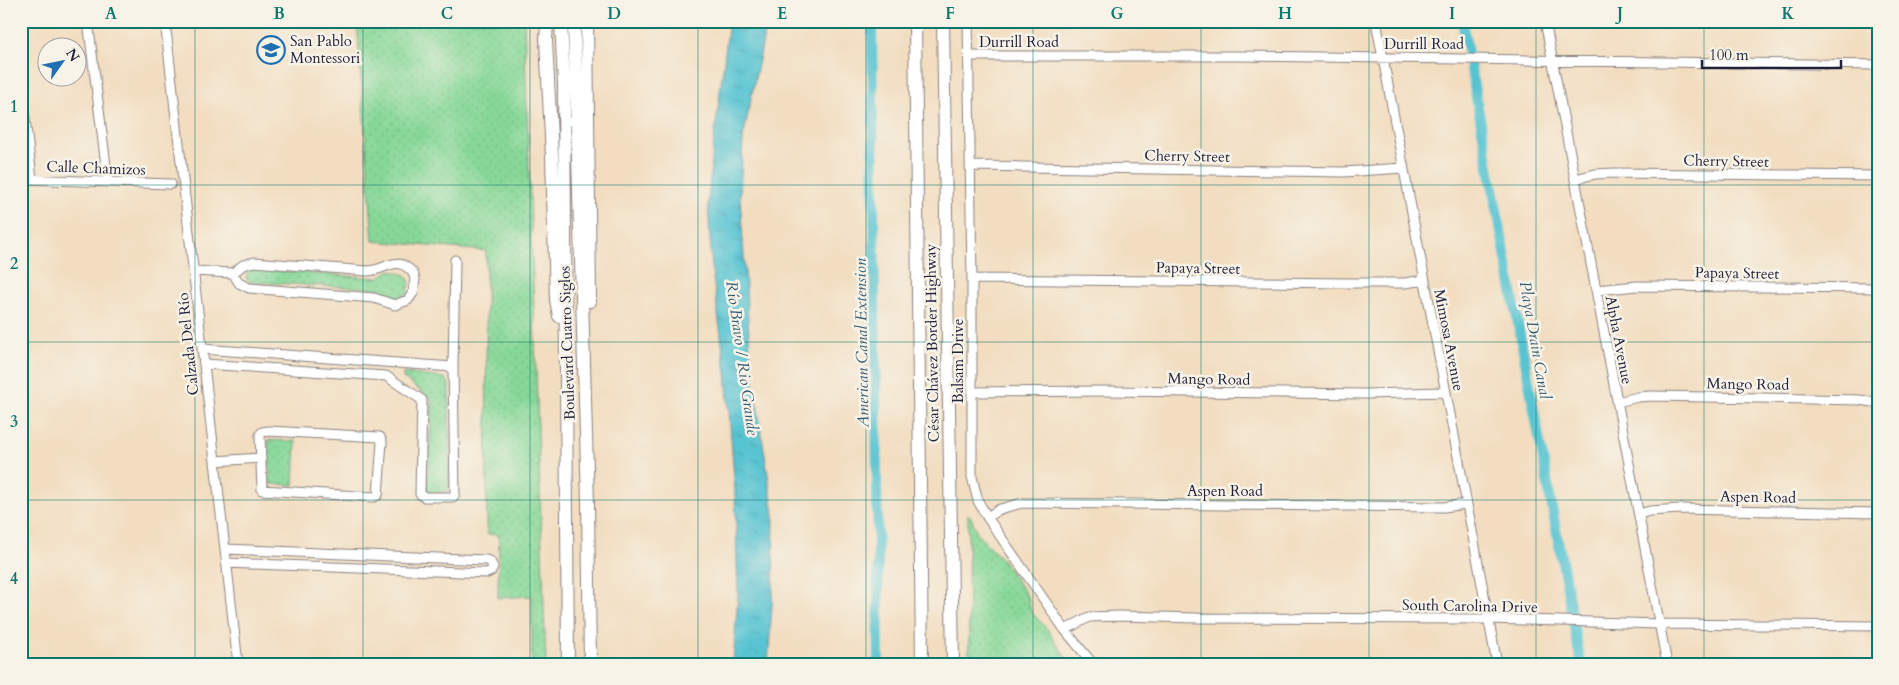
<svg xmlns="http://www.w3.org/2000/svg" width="1899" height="685" viewBox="0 0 1899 685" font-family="Cardo,serif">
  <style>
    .grass { fill: url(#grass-dots); stroke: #547d6a }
    .water { fill: url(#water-ripples); stroke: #3e7386 }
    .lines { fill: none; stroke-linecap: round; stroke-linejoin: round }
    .canal { stroke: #59c4d2; stroke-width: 10 }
    .minor-casing { stroke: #8a807e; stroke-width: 11 }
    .highway-casing { stroke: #8a807e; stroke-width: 14 }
    .minor { stroke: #fff; stroke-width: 9 }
    .highway { stroke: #fff; stroke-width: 12 }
    .grid { fill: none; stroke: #0f766e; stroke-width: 1; stroke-opacity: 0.55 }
    .labels { text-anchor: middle; stroke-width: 5; stroke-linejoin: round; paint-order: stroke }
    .poi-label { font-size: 15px; fill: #22223b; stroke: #f7f3e8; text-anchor: start }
    .street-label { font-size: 15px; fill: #22223b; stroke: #f7f3e8 }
    .water-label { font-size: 16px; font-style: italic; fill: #355b70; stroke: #f7f3e8 }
    .neatline { fill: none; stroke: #0f766e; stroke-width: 2 }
    .grid-label { font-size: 16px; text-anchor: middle; font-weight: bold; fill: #0f766e }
  </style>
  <defs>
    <pattern id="grass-dots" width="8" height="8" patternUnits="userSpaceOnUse" patternTransform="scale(1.25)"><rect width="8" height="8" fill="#87d898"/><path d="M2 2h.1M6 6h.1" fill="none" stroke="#74b984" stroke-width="1.8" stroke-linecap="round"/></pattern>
    <pattern id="water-ripples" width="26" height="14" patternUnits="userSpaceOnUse" patternTransform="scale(1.25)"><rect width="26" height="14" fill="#59c4d2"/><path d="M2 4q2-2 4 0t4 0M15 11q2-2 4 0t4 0" fill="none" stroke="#4da8b5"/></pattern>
  </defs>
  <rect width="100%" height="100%" fill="#f7f3e8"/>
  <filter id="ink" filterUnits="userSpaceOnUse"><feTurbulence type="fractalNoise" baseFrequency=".02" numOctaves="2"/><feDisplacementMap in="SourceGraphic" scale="10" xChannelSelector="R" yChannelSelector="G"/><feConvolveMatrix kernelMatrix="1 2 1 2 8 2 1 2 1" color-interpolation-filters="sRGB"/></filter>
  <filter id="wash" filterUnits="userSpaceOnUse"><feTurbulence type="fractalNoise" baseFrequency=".0096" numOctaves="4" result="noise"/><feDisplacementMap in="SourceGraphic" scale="20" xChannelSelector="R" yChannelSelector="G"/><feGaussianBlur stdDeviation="1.12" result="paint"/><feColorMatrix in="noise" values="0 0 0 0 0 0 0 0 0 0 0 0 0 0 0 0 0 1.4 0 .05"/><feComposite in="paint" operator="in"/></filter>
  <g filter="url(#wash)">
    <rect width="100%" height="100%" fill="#f2ddc0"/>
    <path class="grass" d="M357,21H524L546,664H532V596L498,598L499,535L487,534L486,251L373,241Z
      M252,269L378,278L390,270L406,275L410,283L408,292L400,300L389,297L382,289L250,282L246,279L247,271Z
      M403,373L445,378L449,384V488L446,492L430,493L427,489L432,402L430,398L403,378Z
      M268,440L296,441L294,485L270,484Z
      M968,514L971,517L978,535L1001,558L1028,597L1031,612L1048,630L1070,664H969Z"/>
    <path class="water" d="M729,21H765L763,40L743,138L740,196L751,366L774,514L773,590L768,664H733L738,594L735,491L726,372L712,270L708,203L713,147Z"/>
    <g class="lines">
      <path class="canal" d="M872,21L879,664
        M1462,21L1581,664"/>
    </g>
  </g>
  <g filter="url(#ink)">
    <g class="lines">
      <defs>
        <path id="minor" d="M88,21L108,182
          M165,21L238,664
          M968,21L972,279V477L978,501L987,517L1065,630L1093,664
          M1376,21L1497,664
          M1545,21L1667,664
          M970,56H1240L1878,65
          M21,84L32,179
          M971,166L1344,172L1403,168
          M21,179L171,184
          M1575,179L1595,174L1615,173L1878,176
          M254,262L367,271C386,271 396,253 413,273L415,279L413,293L408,300L395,305L374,298L249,288L239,283L233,273L243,265Z
          M193,271L233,273
          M972,279L1346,283H1405L1424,280
          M1596,290L1637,286L1878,288
          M202,349L453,367
          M204,364L386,376L422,400L420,494L424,497H453L455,494L453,367L455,260
          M972,392L1106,391L1366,394L1445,392
          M1617,402L1638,397L1652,396L1860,400L1878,403
          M269,431L380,437L382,442L378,495L374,497L262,490L260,435L262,432Z
          M215,461L261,458
          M1639,514L1650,511L1680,509L1878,513
          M987,517L1000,509L1022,503L1444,507L1466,504
          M225,549L486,560L490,561L493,567L491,571L487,573L226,563
          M1065,630L1089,617L1119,616L1197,618L1489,619L1659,624L1878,626"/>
        <path id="highway" d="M547,21L546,40L552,156L556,300L559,316
          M561,21L564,85L568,664
          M574,21L588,503L590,664
          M587,21L590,301
          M915,21L922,664
          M943,21L953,664"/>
      </defs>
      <use href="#minor" class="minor-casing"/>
      <use href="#highway" class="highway-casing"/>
      <use href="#minor" class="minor"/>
      <use href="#highway" class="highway"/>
    </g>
  </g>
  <path class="grid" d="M195,21V664M363,21V664M530,21V664M698,21V664M866,21V664M1033,21V664M1201,21V664M1369,21V664M1536,21V664M1704,21V664M21,185H1878M21,342H1878M21,500H1878"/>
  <defs>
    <symbol id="school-ring" viewBox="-11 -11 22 22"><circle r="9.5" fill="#f7f3e8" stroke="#1f6fb2" stroke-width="1.5"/><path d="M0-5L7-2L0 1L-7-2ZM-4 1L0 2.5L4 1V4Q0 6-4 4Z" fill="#1f6fb2"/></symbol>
  </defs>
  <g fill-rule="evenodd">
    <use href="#school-ring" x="255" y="34" width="32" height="32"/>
  </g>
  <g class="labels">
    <g class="poi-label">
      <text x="290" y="46">San Pablo<tspan x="290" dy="17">Montessori</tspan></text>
    </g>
    <g class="street-label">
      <text x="1019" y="47">Durrill Road</text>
      <text x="1424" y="49">Durrill Road</text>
      <text transform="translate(1187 156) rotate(1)" y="5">Cherry Street</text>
      <text transform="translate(1726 161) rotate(1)" y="5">Cherry Street</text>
      <text transform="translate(96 168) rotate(2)" y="5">Calle Chamizos</text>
      <text transform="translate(1198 268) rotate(1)" y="5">Papaya Street</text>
      <text transform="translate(1737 273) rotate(1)" y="5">Papaya Street</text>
      <text transform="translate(1449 340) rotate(79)" y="5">Mimosa Avenue</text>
      <text transform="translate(1619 340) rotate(79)" y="5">Alpha Avenue</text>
      <text transform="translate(567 343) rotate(-92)" y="5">Boulevard Cuatro Siglos</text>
      <text transform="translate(932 343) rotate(-91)" y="5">César Chávez Border Highway</text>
      <text transform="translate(188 344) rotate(-96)" y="5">Calzada Del Río</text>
      <text transform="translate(958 361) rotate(-90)" y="5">Balsam Drive</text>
      <text transform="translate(1209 379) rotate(1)" y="5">Mango Road</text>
      <text transform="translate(1748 384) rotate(1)" y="5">Mango Road</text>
      <text x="1225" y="496">Aspen Road</text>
      <text transform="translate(1758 497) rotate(1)" y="5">Aspen Road</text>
      <text transform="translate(1470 606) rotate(1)" y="5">South Carolina Drive</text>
    </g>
    <g class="water-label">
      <text transform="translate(1536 340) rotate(80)" y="6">Playa Drain Canal</text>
      <text transform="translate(861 343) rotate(-91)" y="6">American Canal Extension</text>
      <text transform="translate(743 358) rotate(82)" y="6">Río Bravo / Rio Grande</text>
    </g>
  </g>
  <rect width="1899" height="685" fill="none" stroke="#f7f3e8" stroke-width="55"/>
  <g transform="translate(62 62) rotate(57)"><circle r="24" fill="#f7f3e8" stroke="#a29fa3"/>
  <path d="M0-4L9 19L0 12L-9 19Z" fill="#1f6fb2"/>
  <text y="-8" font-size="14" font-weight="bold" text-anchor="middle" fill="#22223b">N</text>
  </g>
  <path d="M1702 60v8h139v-8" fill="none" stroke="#22223b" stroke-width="2.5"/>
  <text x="1709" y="60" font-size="15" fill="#22223b" stroke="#f7f3e8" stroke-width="4" paint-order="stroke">100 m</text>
  <rect x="28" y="28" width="1844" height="630" class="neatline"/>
  <g class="grid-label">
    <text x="111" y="19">A</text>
    <text x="279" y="19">B</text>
    <text x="447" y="19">C</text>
    <text x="614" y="19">D</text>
    <text x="782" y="19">E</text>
    <text x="950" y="19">F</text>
    <text x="1117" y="19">G</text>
    <text x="1285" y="19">H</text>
    <text x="1452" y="19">I</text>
    <text x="1620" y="19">J</text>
    <text x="1788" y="19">K</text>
    <text x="14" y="112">1</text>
    <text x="14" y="269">2</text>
    <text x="14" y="427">3</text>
    <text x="14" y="584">4</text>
  </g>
</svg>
